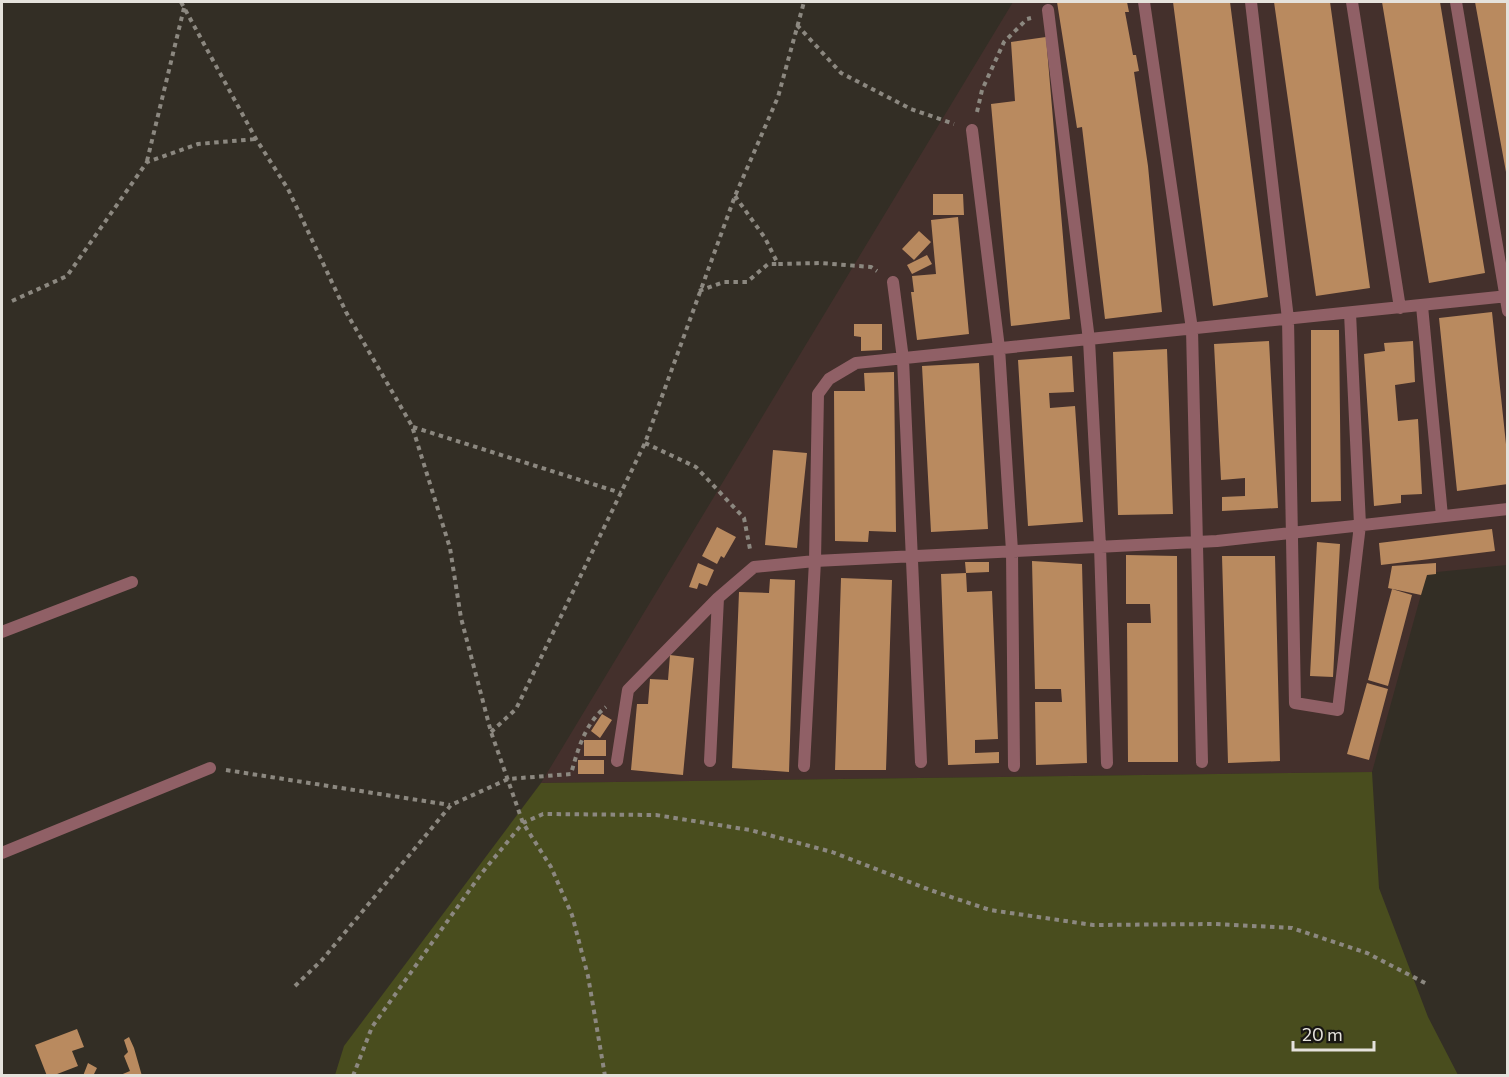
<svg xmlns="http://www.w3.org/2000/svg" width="1509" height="1077" viewBox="0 0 1509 1077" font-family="Commissioner,sans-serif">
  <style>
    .industrial { fill: #44302c }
    .grass { fill: #494d1e }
    .building { fill: #b98a5f }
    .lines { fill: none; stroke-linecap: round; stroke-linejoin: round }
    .path { stroke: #8c8880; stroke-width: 4; stroke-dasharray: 4.5 4.5; stroke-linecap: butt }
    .service { stroke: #906066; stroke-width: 12 }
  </style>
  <rect width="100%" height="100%" fill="#332e25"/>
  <path class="industrial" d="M1013,2H1507V565L1427,573L1372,772L541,783Z"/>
  <path class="grass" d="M1372,772L1379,888L1428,1017L1458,1075H335L344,1046L541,783Z"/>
  <path class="building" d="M1057,2H1127L1129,12H1125L1133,55H1136L1139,71L1134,72L1148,166L1162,312L1105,319L1082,127L1077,128Z
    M1173,2H1230L1268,297L1213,306Z
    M1274,2H1330L1370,288L1316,296Z
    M1382,2H1440L1485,273L1429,283Z
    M1475,2H1508V172H1506Z
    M1046,37L1070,319L1011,326L991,104L1015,101L1011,42Z
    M933,194H963L964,215H933Z
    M958,217L969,334L917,340L911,292H914L912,276L936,274L931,220Z
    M919,231L931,242L914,260L902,249Z
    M927,255L932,264L912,274L907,265Z
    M1492,312L1508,463V484L1457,491L1439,318Z
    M854,324H882V350L861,351V337L854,336Z
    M1311,330H1339L1341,501L1311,502Z
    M1269,341L1278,508L1222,511V497L1245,496V478L1221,480L1214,344Z
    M1413,341L1415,382L1395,385L1398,421L1418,419L1422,494L1401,495V503L1374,506L1364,354L1385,351L1384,343Z
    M1167,349L1173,514L1118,515L1113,352Z
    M1072,356L1074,392L1049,393L1050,408L1075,406L1083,522L1028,526L1018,360Z
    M979,363L988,529L931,532L922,366Z
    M894,372L896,532L869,531L868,542L835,541L834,391H865L864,373Z
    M773,450L807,453L797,548L765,545Z
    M717,527L736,537L724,558L721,556L717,564L702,556Z
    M1492,529L1495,551L1381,565L1379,543Z
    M1317,542L1340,544L1333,677L1310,676Z
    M1126,555L1177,556L1178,762H1128L1127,623H1151L1150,604H1126Z
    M1222,556H1275L1280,761L1228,763Z
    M1032,561L1082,564L1087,763L1036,765L1035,702H1062L1061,689H1035Z
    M965,562H989V572L966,573L967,592L992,591L998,739L975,740V753L999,752V763L948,765L941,574L966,573Z
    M698,563L714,570L707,586L699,583L697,589L689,587Z
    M1436,563V574L1427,575L1421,595L1388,588L1392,566Z
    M841,578L892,580L886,770H835Z
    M770,579L795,580L789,772L732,768L739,592L769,593Z
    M1392,589L1412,595L1388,686L1368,680Z
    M670,655L694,658L683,775L631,770L637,704H648L650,679L668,680Z
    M1367,683L1388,689L1369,760L1347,754Z
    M602,714L612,720L600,738L591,731Z
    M584,740H606V756H584Z
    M578,760H604V774H578Z
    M77,1029L84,1047L72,1051L78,1066L52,1076H47L35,1045Z
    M129,1037L134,1048L142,1076H118L130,1071L124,1056L128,1052L124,1040Z
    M88,1063L97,1068L93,1076H83Z"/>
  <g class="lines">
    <path class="path" d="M181,2L256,139L288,189L346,312L412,426L450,548L461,618L491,732L523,823L551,867L572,915L588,976L605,1076
      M797,25L841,73L911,109L954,124
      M977,112L982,90L1004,42L1027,19L1031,18
      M147,161L184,8
      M735,196L765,238L778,264L820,263L871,267L877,271
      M699,291L724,282H747L768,264H778
      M12,301L67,276L147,162L198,144L256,139
      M413,427L621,493
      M645,443L696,467L744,518L750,549
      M491,732L516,709L645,443L735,196L778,97L804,2
      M226,770L450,805
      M295,986L322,960L451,805L508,779L571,774C578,749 585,723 606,707
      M353,1076L372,1027L481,874L523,823L543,814L656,815L750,830L832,852L930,890L990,910L1093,925L1216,924L1292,928L1367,953L1429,985"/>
    <path class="service" d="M1144,2L1192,329L1202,762
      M1251,2L1288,319L1295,703L1338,710L1360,525L1350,313
      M1352,2L1400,308
      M1456,2L1508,311
      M1048,10L1089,340L1100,546L1107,763
      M972,130L999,348L1012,551L1014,766
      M893,282L903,359L921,762
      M1422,306L1442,516
      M2,632L132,582
      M617,761L628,690L718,598
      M710,761L718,598L754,567L815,561L1217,541L1508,509
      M804,766L815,561L818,394L829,379L856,363L1508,296
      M2,853L210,768"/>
  </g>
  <rect width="1509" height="1077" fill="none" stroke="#e5e2dc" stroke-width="6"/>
  <path d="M1293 1041v9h81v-9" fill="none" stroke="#e5e2dc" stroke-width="3"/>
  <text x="1302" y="1041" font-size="18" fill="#e5e2dc" stroke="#181612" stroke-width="4.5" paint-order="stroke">20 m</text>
</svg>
